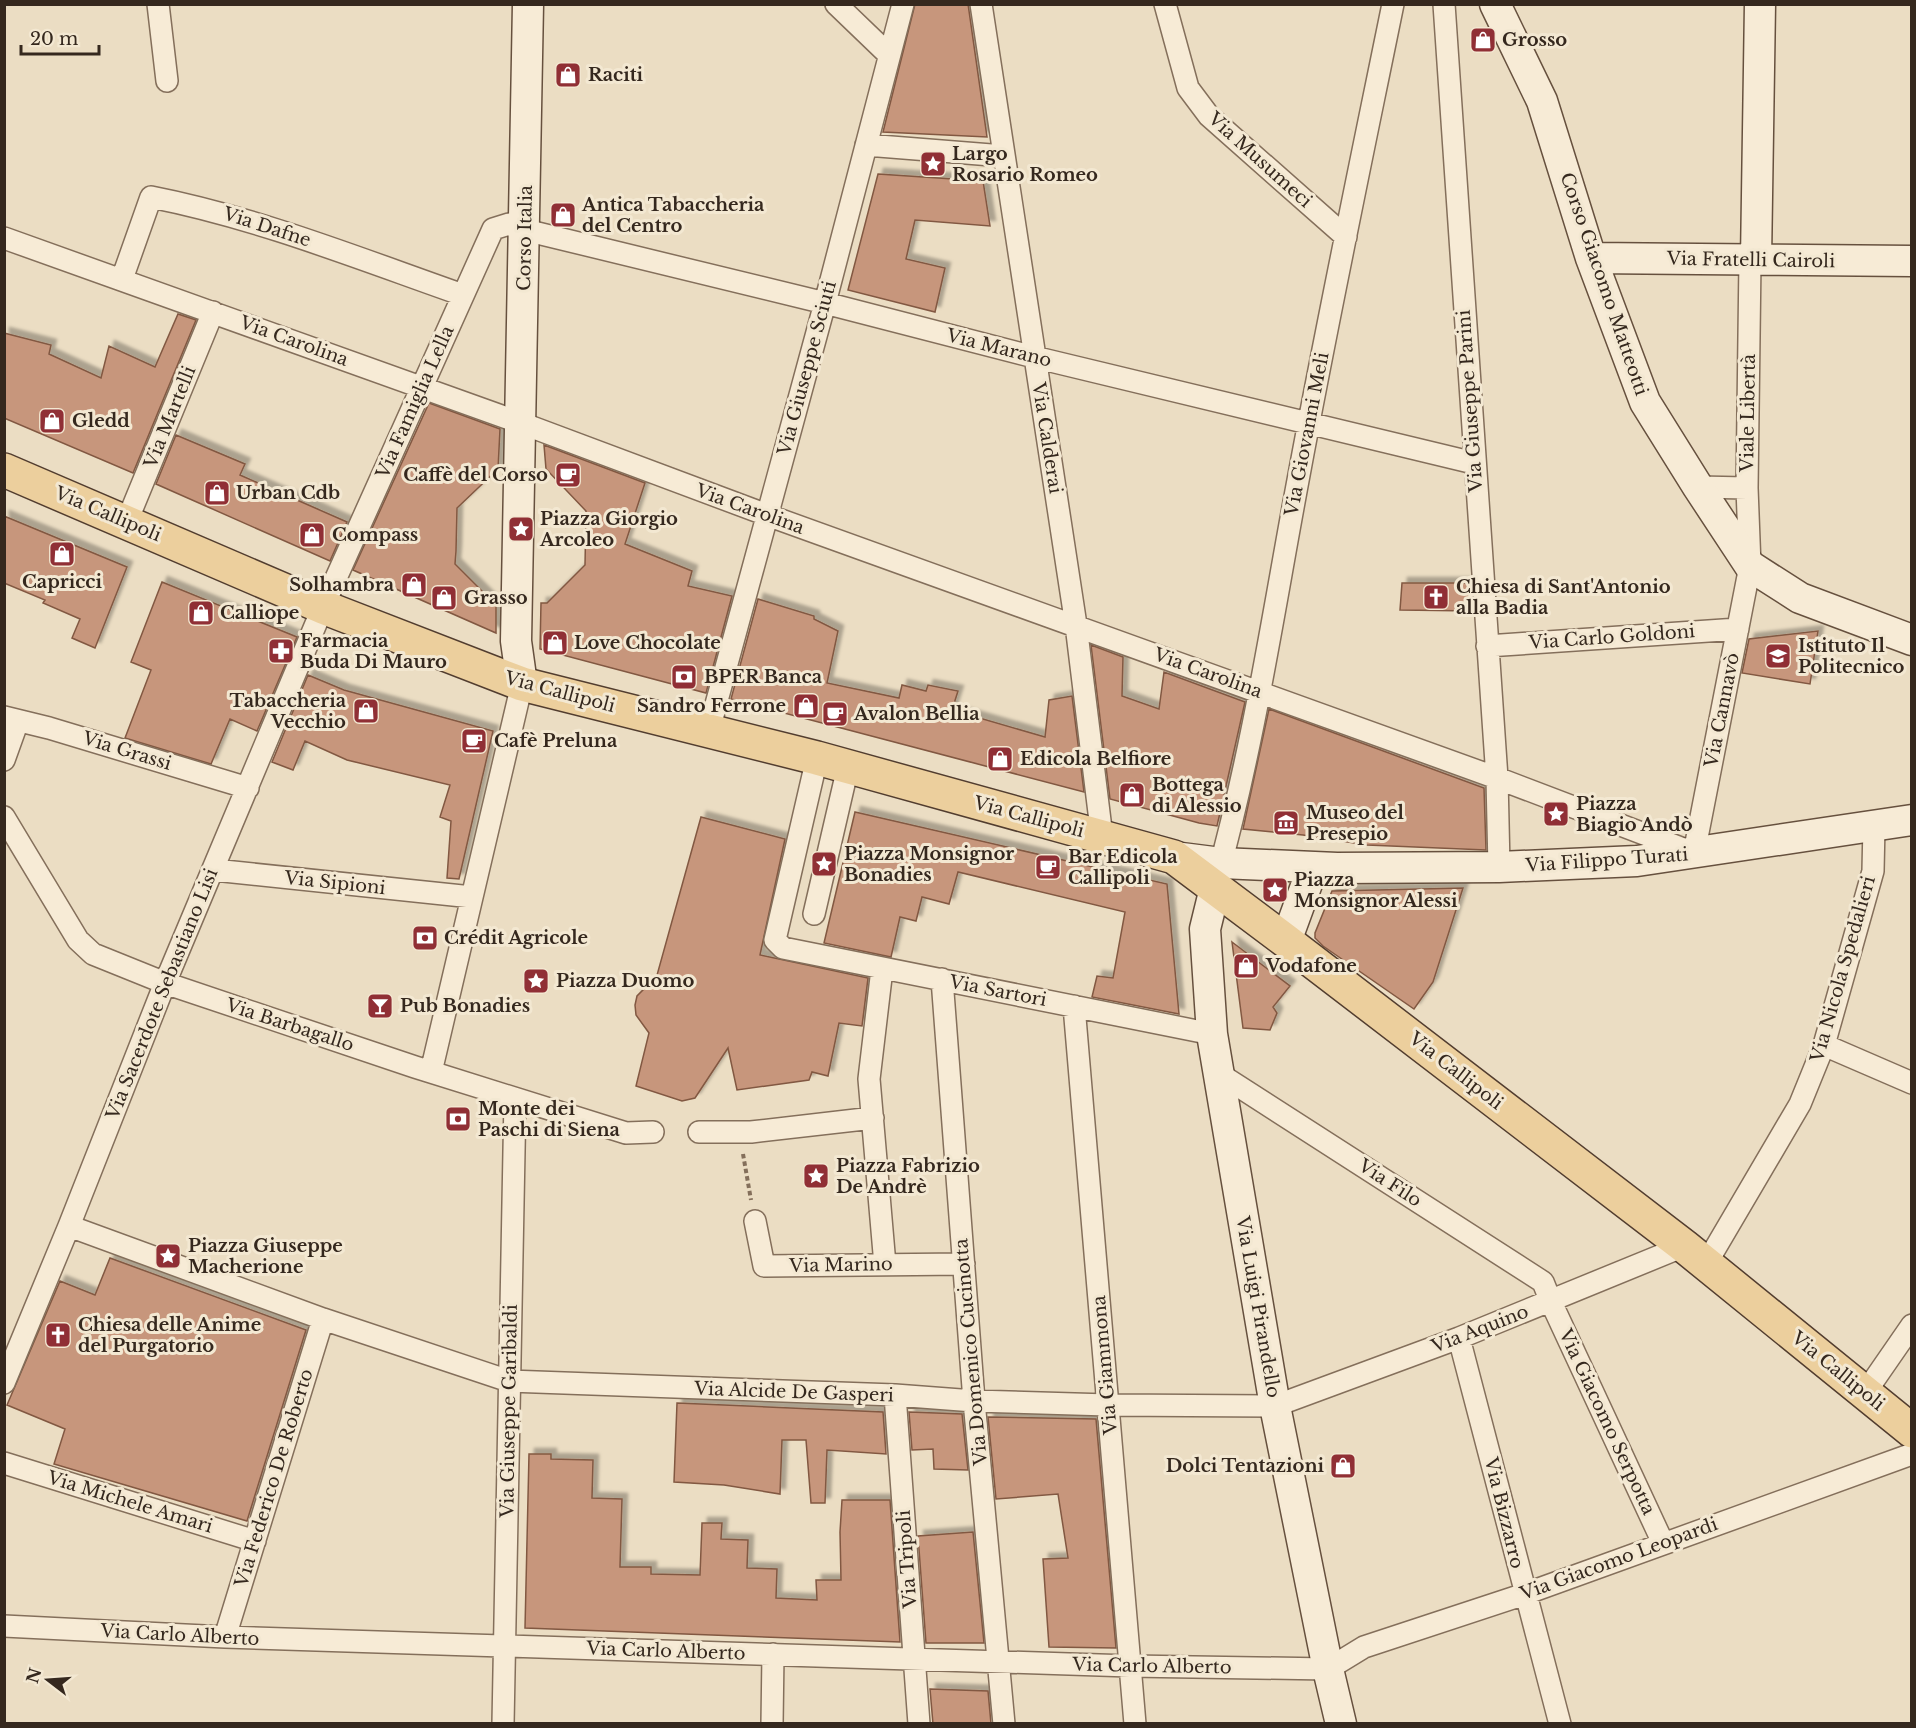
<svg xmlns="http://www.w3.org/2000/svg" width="1916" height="1728" viewBox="0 0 1916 1728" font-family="'Libre Baskerville',serif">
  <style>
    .building { fill: #c7967b; stroke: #825842; stroke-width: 1.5; filter: url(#shadow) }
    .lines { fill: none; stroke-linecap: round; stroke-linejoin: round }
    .street-casing { stroke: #846f5b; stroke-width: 24 }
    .secondary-casing { stroke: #66503e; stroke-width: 33 }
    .primary-casing { stroke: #523d2f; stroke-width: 36 }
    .path { stroke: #846f5b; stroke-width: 4; stroke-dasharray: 4.5 3; stroke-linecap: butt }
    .street { stroke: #f7ebd6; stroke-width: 21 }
    .secondary { stroke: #f7ebd6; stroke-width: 30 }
    .primary { stroke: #eccf9d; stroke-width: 33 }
    .labels { text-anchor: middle; stroke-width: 6; stroke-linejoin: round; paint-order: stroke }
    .poi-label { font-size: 18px; font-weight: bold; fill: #35281e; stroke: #f3e8d2; text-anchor: start }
    .street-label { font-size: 18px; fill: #35281e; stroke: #f3e8d2 }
  </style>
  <defs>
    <filter id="shadow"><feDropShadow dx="5.5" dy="-5.5" stdDeviation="1.5" flood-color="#0004"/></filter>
  </defs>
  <rect width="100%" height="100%" fill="#ebddc3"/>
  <path class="building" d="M915,4H968L987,137L883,132Z
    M878,174L983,181L990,226L915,220L906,259L945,268L935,312L848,290Z
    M178,314L196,320L133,473L4,418V333L51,345L49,354L101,378L109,346L155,367Z
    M429,403L500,429L498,469L457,508L456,551L455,564L496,605V633L353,570Z
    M176,435L245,464L240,475L347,522L330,561L156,484Z
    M544,445L645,483L625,544L692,571L688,586L732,596L706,693L540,649L541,603H547L585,565L586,511L546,469Z
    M4,516L127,567L95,648L72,638L80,619L43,603L45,600L4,583Z
    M162,582L297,637L257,731L230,719L211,764L125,738L151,670L131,662Z
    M1402,583H1470L1473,611L1400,610Z
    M758,599L814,616V619L838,631L827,683L899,698L902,685L926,691L928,685L958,691L952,710L1045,737L1049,700L1072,696L1084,792L731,699Z
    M1818,631L1810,684L1742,673L1749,639Z
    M1091,645L1123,657L1122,696L1159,709L1164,672L1245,702L1217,826L1199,823L1110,799Z
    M308,675L344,690L493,731L459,879L447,878L451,821L440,817L450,785L347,760L305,741L293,770L272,762Z
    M1269,709L1484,788L1486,850L1367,845L1303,835L1243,829Z
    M855,812L1167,884L1179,1014L1092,997L1097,976L1113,978L1125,912L958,872L949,904L922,897L916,921L900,917L891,957L824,943Z
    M701,817L785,839L760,955L868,978L862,1026L839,1023L828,1076L812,1072L809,1080L737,1090L728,1048L695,1098L682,1101L636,1086L649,1033L636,1015L635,1005L637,996L644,989L654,986Z
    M1463,888L1433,982L1414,1009L1323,946L1315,938V933L1332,891Z
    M1232,942L1290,986L1273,1007L1277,1013L1270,1030L1243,1028Z
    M110,1258L306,1330L247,1521L54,1464L65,1429L7,1405L60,1281L95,1295Z
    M677,1403L883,1412L886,1454L827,1450L825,1503H811L806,1440H782L780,1494L724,1485L674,1482Z
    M909,1412L962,1414L968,1470L934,1469L933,1449L912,1450Z
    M988,1417L1096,1419L1116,1648L1049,1647L1043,1559L1068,1558L1058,1494L996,1499Z
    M529,1454H551V1459L593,1460L592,1498L622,1499L620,1567H651V1574L700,1575L702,1523H722L721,1539L748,1540L747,1568L777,1569L776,1598L817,1600L816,1580H841L840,1532L842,1500H890L900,1642L525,1628Z
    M973,1532L984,1643H926L918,1536Z
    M930,1689L988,1691L991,1724H933Z"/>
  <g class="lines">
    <defs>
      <path id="street" d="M158,4L167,81
        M836,4L889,55
        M981,4L1076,625L1102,837
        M1165,4L1188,88L1209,116L1346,237
        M1444,4L1497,778L1499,867
        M866,145L1004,156
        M4,238L521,423L767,515L1497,778L1694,853L1750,566L1747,488L1750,260
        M122,279L151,197C258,218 360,259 463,295
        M1698,487L1747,488
        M127,521L213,312
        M1487,646L1738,629
        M4,717L49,728L248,788
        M709,730L825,303L903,4
        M817,758L775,940L783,948L1212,1034
        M4,760L18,721
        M4,817L78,940L93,954L165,983L415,1067L626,1133L653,1132
        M214,870L472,897
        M1218,874C1254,744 1274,608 1299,475C1328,318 1361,161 1393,4
        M814,914L848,767
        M882,969L869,1079L885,1265
        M942,979L974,1401L1004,1724
        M1074,1006L1135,1724
        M1824,1045L1912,1083
        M431,1072L522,684
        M1218,1073L1543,1282L1551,1302L1663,1543
        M699,1132H751L873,1118
        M755,1221L764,1266L964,1264
        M69,1226L323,1319L509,1381L895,1395L974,1401L1108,1405L1275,1406L1459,1338L1684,1246
        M1706,1264L1800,1104L1824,1045L1873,871L1874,825
        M1459,1338L1560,1724
        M4,1383L69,1226L165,983L323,607L493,229L509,224L525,230L825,303L1034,357L1474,463
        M1865,1393L1912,1325
        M895,1395L919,1724
        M4,1463L255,1541
        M4,1626L225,1637L1130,1666L1328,1669L1364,1647L1525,1594L1912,1454
        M225,1637L323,1319
        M503,1724L515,1099
        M772,1724L773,1654"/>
      <path id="secondary" d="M1495,4L1542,101L1591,258L1645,402L1698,487L1750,566L1800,598L1912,640
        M1591,258L1912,261
        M1756,260L1760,4
        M522,684L516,641L528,4
        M1174,857L1221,863L1337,868L1499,867L1637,861L1912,820
        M1215,888L1205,929L1212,1034L1275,1406L1328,1669L1341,1724
        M1286,941L1313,867"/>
      <path id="primary" d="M4,470L323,607L522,684L817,758L1174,857L1286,941L1684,1246L1912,1431"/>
    </defs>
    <use href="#street" class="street-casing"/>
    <use href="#secondary" class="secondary-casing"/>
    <use href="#primary" class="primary-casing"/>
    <path class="path" d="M743,1154L751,1200"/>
    <use href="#street" class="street"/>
    <use href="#secondary" class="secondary"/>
    <use href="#primary" class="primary"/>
  </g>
  <defs>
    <symbol id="shop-square" viewBox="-11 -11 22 22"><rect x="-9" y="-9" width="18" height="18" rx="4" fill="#902f35" stroke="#f3e8d2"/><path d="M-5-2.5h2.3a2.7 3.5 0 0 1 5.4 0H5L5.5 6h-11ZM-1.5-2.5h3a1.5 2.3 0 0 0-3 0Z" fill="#fff"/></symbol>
    <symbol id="sight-square" viewBox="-11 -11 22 22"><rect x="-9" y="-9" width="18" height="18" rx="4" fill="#902f35" stroke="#f3e8d2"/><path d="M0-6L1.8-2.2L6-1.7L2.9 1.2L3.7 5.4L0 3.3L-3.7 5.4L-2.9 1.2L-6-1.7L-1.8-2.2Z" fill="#fff"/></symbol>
    <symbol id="cafe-square" viewBox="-11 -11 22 22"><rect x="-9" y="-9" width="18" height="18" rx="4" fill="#902f35" stroke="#f3e8d2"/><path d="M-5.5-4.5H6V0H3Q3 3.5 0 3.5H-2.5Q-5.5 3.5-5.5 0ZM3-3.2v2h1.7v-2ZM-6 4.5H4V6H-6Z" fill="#fff"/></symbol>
    <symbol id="church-square" viewBox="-11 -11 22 22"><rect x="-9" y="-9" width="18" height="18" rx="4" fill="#902f35" stroke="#f3e8d2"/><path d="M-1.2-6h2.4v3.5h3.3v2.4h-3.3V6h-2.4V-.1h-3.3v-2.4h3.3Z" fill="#fff"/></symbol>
    <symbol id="pharmacy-square" viewBox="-11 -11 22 22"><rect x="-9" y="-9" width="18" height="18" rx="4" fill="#902f35" stroke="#f3e8d2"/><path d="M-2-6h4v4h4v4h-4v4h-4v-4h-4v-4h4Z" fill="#fff"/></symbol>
    <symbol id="school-square" viewBox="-11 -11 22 22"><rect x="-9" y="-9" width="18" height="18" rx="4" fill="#902f35" stroke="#f3e8d2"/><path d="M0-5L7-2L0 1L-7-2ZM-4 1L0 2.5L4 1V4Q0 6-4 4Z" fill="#fff"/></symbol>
    <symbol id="bank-square" viewBox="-11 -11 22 22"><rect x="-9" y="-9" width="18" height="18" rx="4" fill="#902f35" stroke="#f3e8d2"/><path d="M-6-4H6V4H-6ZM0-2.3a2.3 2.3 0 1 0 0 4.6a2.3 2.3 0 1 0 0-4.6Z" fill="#fff"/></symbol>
    <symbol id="museum-square" viewBox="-11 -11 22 22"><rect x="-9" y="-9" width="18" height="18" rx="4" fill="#902f35" stroke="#f3e8d2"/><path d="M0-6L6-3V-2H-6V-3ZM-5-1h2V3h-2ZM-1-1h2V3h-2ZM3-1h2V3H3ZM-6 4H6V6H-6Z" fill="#fff"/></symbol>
    <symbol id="bar-square" viewBox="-11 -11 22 22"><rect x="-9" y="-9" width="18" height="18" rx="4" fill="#902f35" stroke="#f3e8d2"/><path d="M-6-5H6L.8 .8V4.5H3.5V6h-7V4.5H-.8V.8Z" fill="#fff"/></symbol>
  </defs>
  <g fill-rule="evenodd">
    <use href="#shop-square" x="1468" y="25" width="30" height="30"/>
    <use href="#shop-square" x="553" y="60" width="30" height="30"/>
    <use href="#sight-square" x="918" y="149" width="30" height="30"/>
    <use href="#shop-square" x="548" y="200" width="30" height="30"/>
    <use href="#shop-square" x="37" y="406" width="30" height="30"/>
    <use href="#cafe-square" x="553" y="460" width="30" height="30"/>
    <use href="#shop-square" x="202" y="478" width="30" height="30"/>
    <use href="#sight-square" x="506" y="514" width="30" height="30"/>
    <use href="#shop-square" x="297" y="520" width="30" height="30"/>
    <use href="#shop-square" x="47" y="539" width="30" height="30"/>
    <use href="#shop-square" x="399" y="570" width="30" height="30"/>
    <use href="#church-square" x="1421" y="582" width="30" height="30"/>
    <use href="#shop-square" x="429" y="583" width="30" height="30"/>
    <use href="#shop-square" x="186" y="598" width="30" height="30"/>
    <use href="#shop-square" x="540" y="628" width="30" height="30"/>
    <use href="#pharmacy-square" x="266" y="636" width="30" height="30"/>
    <use href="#school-square" x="1763" y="641" width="30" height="30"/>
    <use href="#bank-square" x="669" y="662" width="30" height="30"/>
    <use href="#shop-square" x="791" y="691" width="30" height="30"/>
    <use href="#shop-square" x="351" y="696" width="30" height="30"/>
    <use href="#cafe-square" x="820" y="699" width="30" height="30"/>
    <use href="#cafe-square" x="459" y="726" width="30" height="30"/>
    <use href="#shop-square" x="985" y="744" width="30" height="30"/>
    <use href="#shop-square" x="1117" y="780" width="30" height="30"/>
    <use href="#sight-square" x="1541" y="799" width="30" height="30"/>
    <use href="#museum-square" x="1271" y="808" width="30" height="30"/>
    <use href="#sight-square" x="809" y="849" width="30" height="30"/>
    <use href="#cafe-square" x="1033" y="852" width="30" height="30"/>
    <use href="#sight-square" x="1260" y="875" width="30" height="30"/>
    <use href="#bank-square" x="410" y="923" width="30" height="30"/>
    <use href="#shop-square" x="1231" y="951" width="30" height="30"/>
    <use href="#sight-square" x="521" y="966" width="30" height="30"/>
    <use href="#bar-square" x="365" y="991" width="30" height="30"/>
    <use href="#bank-square" x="443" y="1104" width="30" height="30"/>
    <use href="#sight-square" x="801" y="1161" width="30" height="30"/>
    <use href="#sight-square" x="153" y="1241" width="30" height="30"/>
    <use href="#church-square" x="43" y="1320" width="30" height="30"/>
    <use href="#shop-square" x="1328" y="1451" width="30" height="30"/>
  </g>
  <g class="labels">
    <g class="poi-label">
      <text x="1502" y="46">Grosso</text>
      <text x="588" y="81">Raciti</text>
      <text x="952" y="160">Largo<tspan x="952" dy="21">Rosario Romeo</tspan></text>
      <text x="582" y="211">Antica Tabaccheria<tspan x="582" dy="21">del Centro</tspan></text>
      <text x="72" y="427">Gledd</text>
      <text x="548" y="481" text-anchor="end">Caffè del Corso</text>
      <text x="236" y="499">Urban Cdb</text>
      <text x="540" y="525">Piazza Giorgio<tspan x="540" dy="21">Arcoleo</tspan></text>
      <text x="332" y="541">Compass</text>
      <text x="62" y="588" text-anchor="middle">Capricci</text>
      <text x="394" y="591" text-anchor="end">Solhambra</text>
      <text x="1456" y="593">Chiesa di Sant'Antonio<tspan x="1456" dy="21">alla Badia</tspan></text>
      <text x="464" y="604">Grasso</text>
      <text x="220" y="619">Calliope</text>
      <text x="300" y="647">Farmacia<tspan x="300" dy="21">Buda Di Mauro</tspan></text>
      <text x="574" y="649">Love Chocolate</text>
      <text x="1798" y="652">Istituto Il<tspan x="1798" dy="21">Politecnico</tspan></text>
      <text x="704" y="683">BPER Banca</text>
      <text x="346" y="707" text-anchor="end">Tabaccheria<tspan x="346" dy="21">Vecchio</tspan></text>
      <text x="786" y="712" text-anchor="end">Sandro Ferrone</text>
      <text x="854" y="720">Avalon Bellia</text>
      <text x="494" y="747">Cafè Preluna</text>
      <text x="1020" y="765">Edicola Belfiore</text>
      <text x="1152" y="791">Bottega<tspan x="1152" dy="21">di Alessio</tspan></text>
      <text x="1576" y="810">Piazza<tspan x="1576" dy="21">Biagio Andò</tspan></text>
      <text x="1306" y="819">Museo del<tspan x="1306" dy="21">Presepio</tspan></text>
      <text x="844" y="860">Piazza Monsignor<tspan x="844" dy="21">Bonadies</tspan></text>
      <text x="1068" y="863">Bar Edicola<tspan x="1068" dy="21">Callipoli</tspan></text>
      <text x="1294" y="886">Piazza<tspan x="1294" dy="21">Monsignor Alessi</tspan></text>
      <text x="444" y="944">Crédit Agricole</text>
      <text x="1266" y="972">Vodafone</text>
      <text x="556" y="987">Piazza Duomo</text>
      <text x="400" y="1012">Pub Bonadies</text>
      <text x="478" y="1115">Monte dei<tspan x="478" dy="21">Paschi di Siena</tspan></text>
      <text x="836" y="1172">Piazza Fabrizio<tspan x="836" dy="21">De Andrè</tspan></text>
      <text x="188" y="1252">Piazza Giuseppe<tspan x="188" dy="21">Macherione</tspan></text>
      <text x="78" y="1331">Chiesa delle Anime<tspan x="78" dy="21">del Purgatorio</tspan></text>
      <text x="1324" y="1472" text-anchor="end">Dolci Tentazioni</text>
    </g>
    <g class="street-label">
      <text transform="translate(1260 160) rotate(42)" y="6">Via Musumeci</text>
      <text transform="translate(267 227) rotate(18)" y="6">Via Dafne</text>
      <text transform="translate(525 238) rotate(-89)" y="6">Corso Italia</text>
      <text transform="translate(1751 260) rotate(1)" y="6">Via Fratelli Cairoli</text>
      <text transform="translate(1604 284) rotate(71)" y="6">Corso Giacomo Matteotti</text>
      <text transform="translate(294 341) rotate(20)" y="6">Via Carolina</text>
      <text transform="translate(999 348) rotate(14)" y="6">Via Marano</text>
      <text transform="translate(807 368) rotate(-75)" y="6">Via Giuseppe Sciuti</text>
      <text transform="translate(1470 401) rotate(-94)" y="6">Via Giuseppe Parini</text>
      <text transform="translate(415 402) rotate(-66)" y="6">Via Famiglia Lella</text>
      <text transform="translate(1748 413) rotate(-89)" y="6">Viale Libertà</text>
      <text transform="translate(170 417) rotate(-68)" y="6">Via Martelli</text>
      <text transform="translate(1307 434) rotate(-79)" y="6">Via Giovanni Meli</text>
      <text transform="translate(1047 438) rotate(81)" y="6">Via Calderai</text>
      <text transform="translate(750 509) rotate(20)" y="6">Via Carolina</text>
      <text transform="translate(108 514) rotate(23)" y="6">Via Callipoli</text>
      <text transform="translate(1612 637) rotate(-4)" y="6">Via Carlo Goldoni</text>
      <text transform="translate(1208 673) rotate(20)" y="6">Via Carolina</text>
      <text transform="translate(560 692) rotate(15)" y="6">Via Callipoli</text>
      <text transform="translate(1722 710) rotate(-79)" y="6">Via Cannavò</text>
      <text transform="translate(127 751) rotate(17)" y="6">Via Grassi</text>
      <text transform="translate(1029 817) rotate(15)" y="6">Via Callipoli</text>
      <text transform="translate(1607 860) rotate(-4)" y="6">Via Filippo Turati</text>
      <text transform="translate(335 883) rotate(6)" y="6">Via Sipioni</text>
      <text transform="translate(1843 969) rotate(-74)" y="6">Via Nicola Spedalieri</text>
      <text transform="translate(998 991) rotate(11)" y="6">Via Sartori</text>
      <text transform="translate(162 994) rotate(-68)" y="6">Via Sacerdote Sebastiano Lisi</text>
      <text transform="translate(290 1025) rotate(18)" y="6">Via Barbagallo</text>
      <text transform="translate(1456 1071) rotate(38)" y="6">Via Callipoli</text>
      <text transform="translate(1390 1183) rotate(33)" y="6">Via Filo</text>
      <text transform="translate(841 1265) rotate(-1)" y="6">Via Marino</text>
      <text transform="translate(1258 1307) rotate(80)" y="6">Via Luigi Pirandello</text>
      <text transform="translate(1480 1329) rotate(-21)" y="6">Via Aquino</text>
      <text transform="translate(971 1352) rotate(-95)" y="6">Via Domenico Cucinotta</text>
      <text transform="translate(1105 1365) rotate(-95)" y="6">Via Giammona</text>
      <text transform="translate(1838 1371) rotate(39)" y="6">Via Callipoli</text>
      <text transform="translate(794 1392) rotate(2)" y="6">Via Alcide De Gasperi</text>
      <text transform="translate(509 1411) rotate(-89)" y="6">Via Giuseppe Garibaldi</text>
      <text transform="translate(1607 1422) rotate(65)" y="6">Via Giacomo Serpotta</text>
      <text transform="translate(274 1478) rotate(-73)" y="6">Via Federico De Roberto</text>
      <text transform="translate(130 1502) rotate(17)" y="6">Via Michele Amari</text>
      <text transform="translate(1504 1513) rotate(76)" y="6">Via Bizzarro</text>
      <text transform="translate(907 1559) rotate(-94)" y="6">Via Tripoli</text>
      <text transform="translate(1619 1559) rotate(-20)" y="6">Via Giacomo Leopardi</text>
      <text transform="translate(180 1635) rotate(3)" y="6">Via Carlo Alberto</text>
      <text transform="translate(666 1651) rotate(2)" y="6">Via Carlo Alberto</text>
      <text transform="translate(1152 1666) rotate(1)" y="6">Via Carlo Alberto</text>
    </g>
  </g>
  <rect width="1916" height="1728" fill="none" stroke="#35281e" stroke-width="12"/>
  <g transform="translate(48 1680) rotate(287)" stroke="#f3e8d2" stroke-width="4.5" paint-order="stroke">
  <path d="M0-4.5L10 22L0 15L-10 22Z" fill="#35281e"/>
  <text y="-9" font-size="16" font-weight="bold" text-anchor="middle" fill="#35281e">N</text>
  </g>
  <path d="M21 45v9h78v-9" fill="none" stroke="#35281e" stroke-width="3"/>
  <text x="30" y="45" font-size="18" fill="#35281e" stroke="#f3e8d2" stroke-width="4.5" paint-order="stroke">20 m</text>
</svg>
